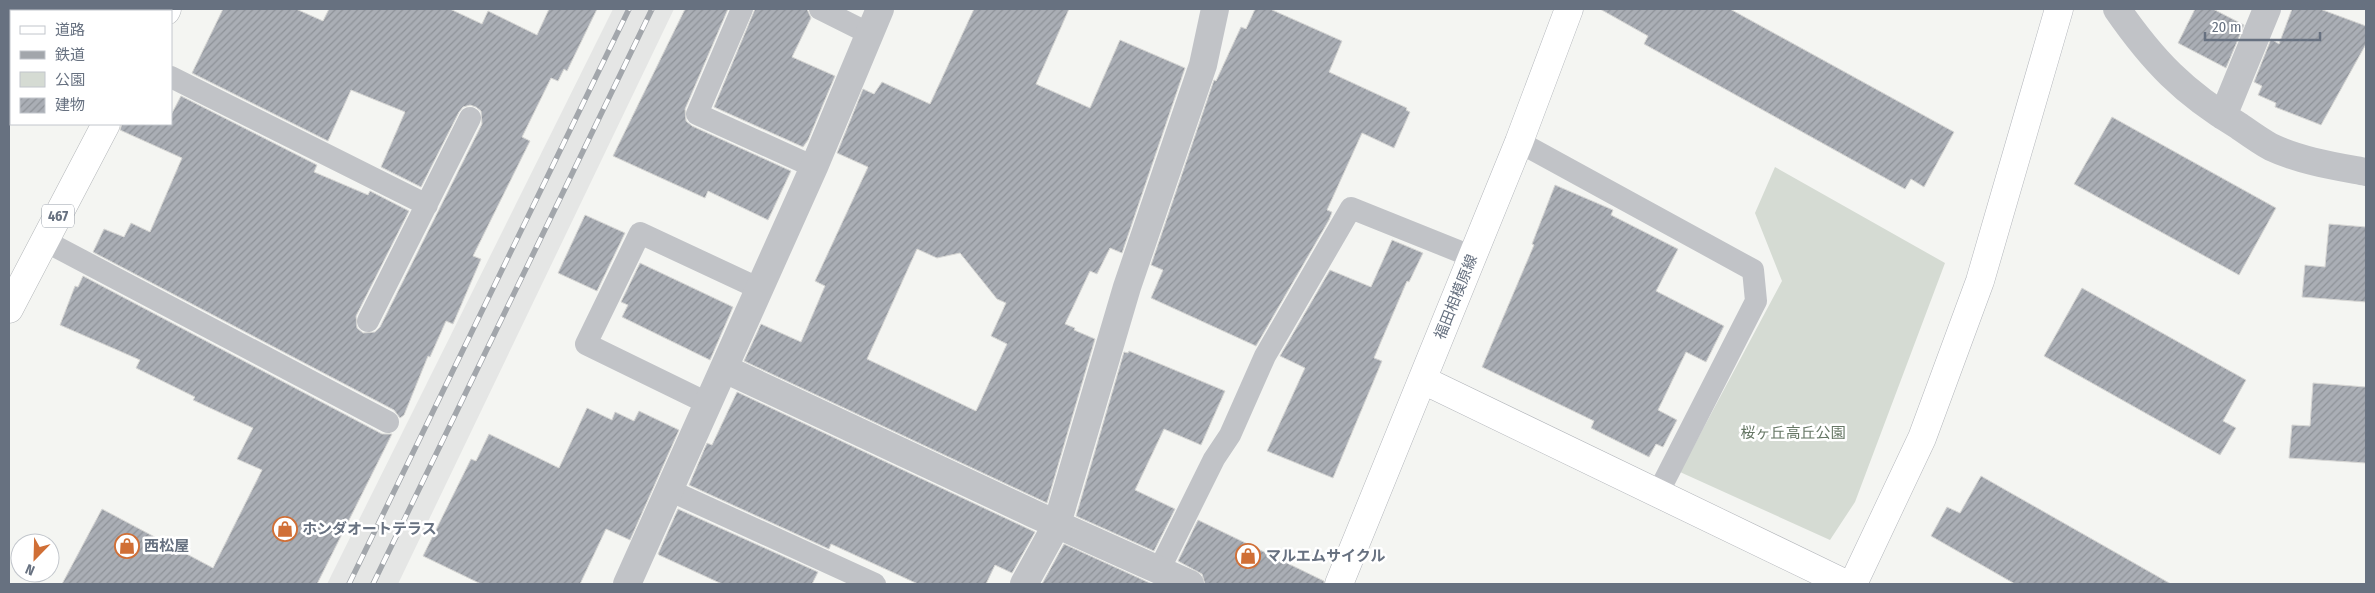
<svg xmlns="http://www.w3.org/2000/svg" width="2375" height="593" viewBox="0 0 2375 593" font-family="'Fira Sans Condensed','Noto Sans JP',sans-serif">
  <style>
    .built { fill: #e5e6e5 }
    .park { fill: #d5dbd3 }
    .building { fill: url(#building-hatch); stroke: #d6d6d4; fill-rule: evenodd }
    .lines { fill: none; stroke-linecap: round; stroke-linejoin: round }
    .secondary-casing { stroke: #b3b6bb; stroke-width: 29 }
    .highway-casing { stroke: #b3b6b9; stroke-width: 29 }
    .lane { stroke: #c1c3c7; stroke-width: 22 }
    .street { stroke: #c1c3c7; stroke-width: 28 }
    .secondary { stroke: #fff; stroke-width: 28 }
    .highway { stroke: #fff; stroke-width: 28 }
    .rail-casing { stroke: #a2a6ab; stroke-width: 5.5 }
    .rail { stroke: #fff; stroke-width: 4; stroke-dasharray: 11; stroke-linecap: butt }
    .labels { text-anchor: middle; stroke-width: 5; stroke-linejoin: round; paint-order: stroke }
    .shield { fill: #fff; stroke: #959ca6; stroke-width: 1 }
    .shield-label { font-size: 14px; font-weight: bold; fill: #677180 }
    .street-label { font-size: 15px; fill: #677180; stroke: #fff }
    .park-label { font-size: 15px; fill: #667765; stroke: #fff }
    .poi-label { font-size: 15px; font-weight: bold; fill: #677180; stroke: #fff; text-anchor: start }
  </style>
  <defs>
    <pattern id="building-hatch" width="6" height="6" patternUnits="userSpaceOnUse" patternTransform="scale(1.25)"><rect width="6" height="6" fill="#aaaeb5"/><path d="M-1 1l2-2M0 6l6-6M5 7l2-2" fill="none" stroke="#8e9298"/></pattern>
  </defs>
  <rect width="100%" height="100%" fill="#f4f5f2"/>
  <path class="built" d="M613,9H674L398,584H327Z"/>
  <path class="park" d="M1775,167L1945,263L1855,502L1830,540L1680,472L1782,281L1755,213Z"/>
  <path class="building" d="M223,9H296L323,21L329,9H450L482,24L488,11L537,35L549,9H597L567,71L564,69L558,81L551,78L522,137L530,141L473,256L481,259L453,324L446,321L430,357L428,356L404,415L400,418L394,410L93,252L104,229L124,237L131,223L150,232L182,158L120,130L122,124H171V115L181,96L317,165L314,172L368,195L370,191L409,211L356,316L357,328L363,333L375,332L380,327L482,124L481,111L476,107L470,105L463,107L459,112L421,187L381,167L405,112L351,90L328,141L192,73Z
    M685,9H728L685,109L686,121L692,126L791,171L768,220L708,191L705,198L613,156Z
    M755,9H807L811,18L792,57L835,76L808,140L803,147L714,107Z
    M974,9H1069L1036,84L1090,108L1120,40L1185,68L1122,253L1110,248L1097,274L1090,271L1065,324L1075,328L1074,330L1095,339L1047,503L744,361L761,324L801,342L825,286L815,281L868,167L837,153L863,89L874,94L882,82L930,104ZM917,249L937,258L960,253L997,299L1006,303L991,336L1007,344L976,411L867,359Z
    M1255,9H1270L1342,41L1329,72L1407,108L1406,110L1410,112L1394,148L1362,133L1327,210L1332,212L1329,220L1256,346L1151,298L1163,270L1151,265L1214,80L1216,81L1241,27L1246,29Z
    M1600,9H1730L1954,132L1924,187L1911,179L1905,189L1644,44L1648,36Z
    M2195,9H2213L2244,25L2226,68L2178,43Z
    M2292,9H2320L2366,26V44L2321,125L2275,107L2276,103L2258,95L2262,86L2254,82L2271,39L2279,44Z
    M2112,117L2276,208L2239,275L2074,184Z
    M1555,185L1613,210L1611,215L1678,249L1656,291L1724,326L1706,362L1686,352L1658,410L1677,420L1663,447L1656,444L1649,457L1591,428L1594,421L1482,367L1534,245L1532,244Z
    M585,215L625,233L597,291L558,273Z
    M2329,224L2366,227V302L2302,297L2305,265L2325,267Z
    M1392,240L1423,253L1409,282L1407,281L1374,358L1382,361L1333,478L1267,451L1305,368L1280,356L1330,270L1371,287Z
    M640,263L733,307L710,360L622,317L628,305L621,302Z
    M83,276L382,434H392L317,584H62L102,509L213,568L262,470L237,459L253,428L193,400L195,397L136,368L140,360L60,325L75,286L78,287Z
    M2082,288L2246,380L2223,421L2236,428L2220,455L2044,356Z
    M1129,351L1225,391L1201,445L1164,429L1135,490L1175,509L1154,551L1076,516L1124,352L1128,353Z
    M2313,383L2366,387V463L2289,458L2292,425L2310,426Z
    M737,392L1035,532L1012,573L995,565L986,584H918L831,544L829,549L689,485L707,443L712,445Z
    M587,408L612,420L615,412L634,421L639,411L679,430L630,540L606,529L580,584H481L423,556L471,459L476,461L489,434L559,468Z
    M1981,476L2171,584H2015L1931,536L1947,507L1960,513Z
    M678,509L818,572L812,584H722L659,555L658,554Z
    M1198,520L1324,581V584H1205L1202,574L1178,561Z
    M1064,544L1152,584H1042Z"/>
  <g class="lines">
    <defs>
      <path id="secondary" d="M1423,380L1846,584
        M1339,584L1519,142L1569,9
        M1853,584L1922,438L1980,281L2059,9"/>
      <path id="highway" d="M166,11L167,9
        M9,309L106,124"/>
    </defs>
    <use href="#secondary" class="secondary-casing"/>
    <use href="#highway" class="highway-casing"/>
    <path class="lane" d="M742,9L697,114L814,167
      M820,9L870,34
      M171,77L427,205
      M1519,142L1753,270L1756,301L1658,493
      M45,241L388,422
      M368,321L470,118
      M709,404L586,344L640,233L760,289
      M669,490L875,584
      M1159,570L1214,459L1230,435L1265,356L1351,208L1473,257"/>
    <path class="street" d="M2117,9C2153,61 2184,93 2239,126C2249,133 2260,141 2271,147C2301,161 2334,166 2366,172
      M2223,116L2267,9
      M725,369L1034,514L1190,584
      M627,584L814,167L880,9
      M1024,584L1057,524L1127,287L1203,65L1215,9"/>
    <use href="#secondary" class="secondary"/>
    <use href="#highway" class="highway"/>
    <defs>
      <path id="rail" d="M349,584L629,9
        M373,584L652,9"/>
    </defs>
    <use href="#rail" class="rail-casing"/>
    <use href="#rail" class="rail"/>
  </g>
  <defs>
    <symbol id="shop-ring" viewBox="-11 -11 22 22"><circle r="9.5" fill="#fff" stroke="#d06f36" stroke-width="1.5"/><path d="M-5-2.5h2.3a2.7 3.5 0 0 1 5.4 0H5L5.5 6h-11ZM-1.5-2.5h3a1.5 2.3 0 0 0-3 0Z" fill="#d06f36"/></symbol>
  </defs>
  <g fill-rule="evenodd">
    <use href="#shop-ring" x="271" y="515" width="28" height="28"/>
    <use href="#shop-ring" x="113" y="532" width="28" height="28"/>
    <use href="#shop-ring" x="1234" y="542" width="28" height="28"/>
  </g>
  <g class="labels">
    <rect class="shield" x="42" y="204.5" width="32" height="23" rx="4"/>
    <g class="shield-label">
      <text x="58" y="221">467</text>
    </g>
    <g class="street-label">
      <text transform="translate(1456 297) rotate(-68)" y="5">福田相模原線</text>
    </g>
    <g class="park-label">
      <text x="1793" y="438">桜ヶ丘高丘公園</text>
    </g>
    <g class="poi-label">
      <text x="302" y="534">ホンダオートテラス</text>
      <text x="144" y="551">西松屋</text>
      <text x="1266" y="561">マルエムサイクル</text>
    </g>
  </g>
  <rect width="2375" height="593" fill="none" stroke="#677180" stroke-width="20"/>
  <rect x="10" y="10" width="162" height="115" fill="#ffffff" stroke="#c2c6cc"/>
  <rect x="20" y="26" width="25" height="8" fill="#ffffff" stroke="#c2c6cc"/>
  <text x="55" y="35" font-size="15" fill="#677180">道路</text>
  <rect x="20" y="51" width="25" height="8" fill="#a2a6ab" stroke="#c2c6cc"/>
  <text x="55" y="60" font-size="15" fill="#677180">鉄道</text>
  <rect x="20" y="72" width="25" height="15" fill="#d5dbd3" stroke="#c2c6cc"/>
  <text x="55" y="85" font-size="15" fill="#677180">公園</text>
  <rect x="20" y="98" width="25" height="15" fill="url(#building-hatch)" stroke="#c2c6cc"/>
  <text x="55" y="110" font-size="15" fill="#677180">建物</text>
  <g transform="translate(35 558) rotate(203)"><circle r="24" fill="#ffffff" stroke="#c2c6cc"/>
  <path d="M0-4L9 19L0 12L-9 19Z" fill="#d06f36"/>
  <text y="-8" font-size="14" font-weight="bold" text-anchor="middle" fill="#677180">N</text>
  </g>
  <path d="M2205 32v8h115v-8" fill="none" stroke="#677180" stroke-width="2.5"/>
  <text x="2212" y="32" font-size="15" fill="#677180" stroke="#ffffff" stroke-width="4" paint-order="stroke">20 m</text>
</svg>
